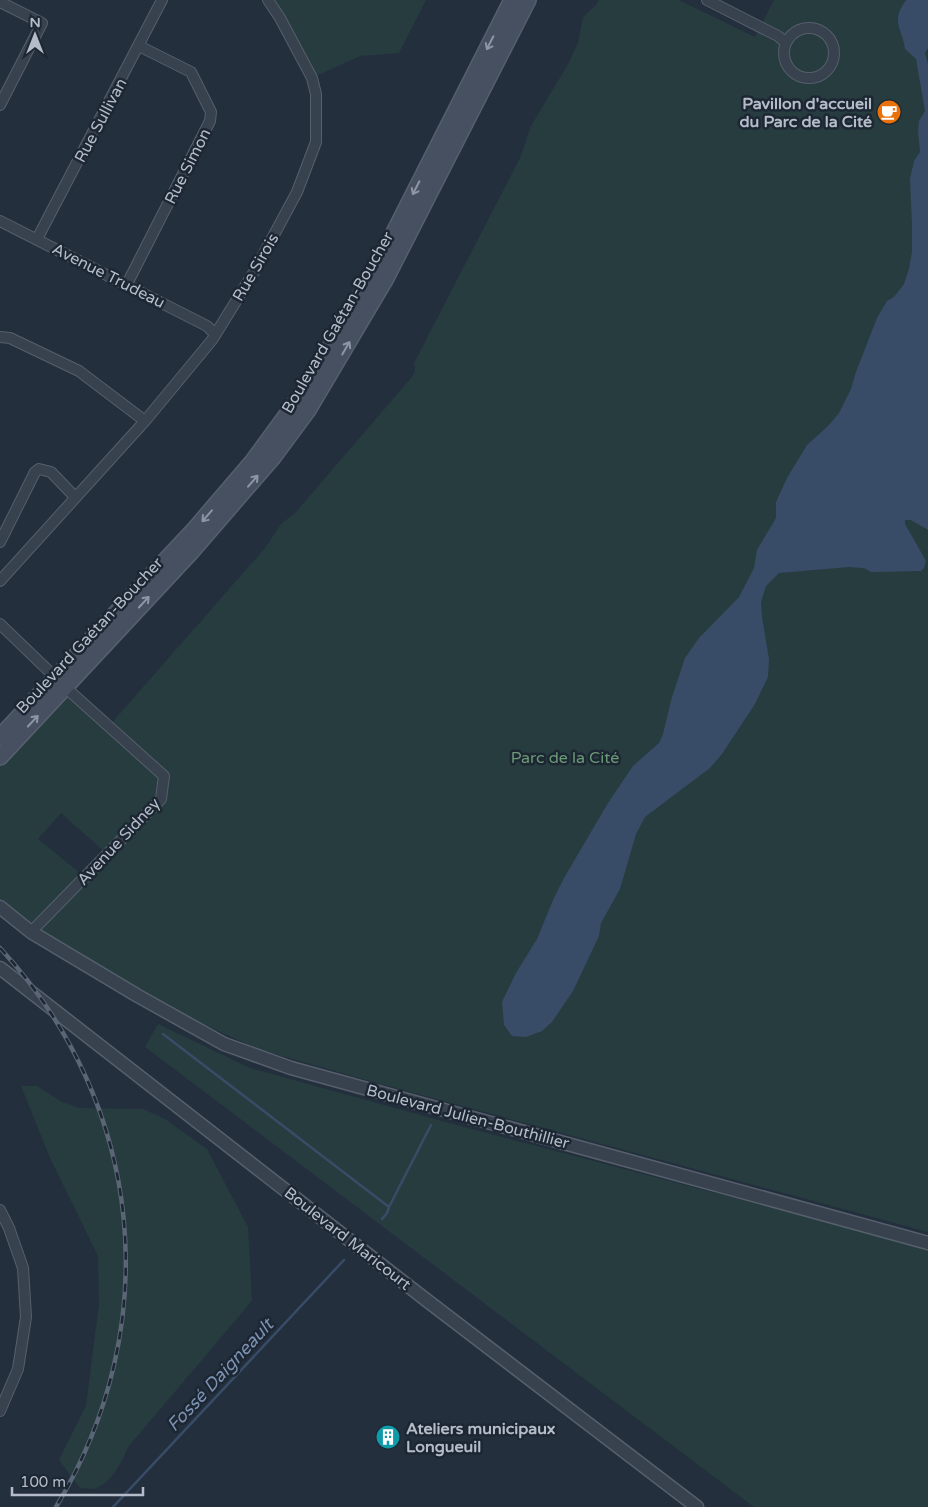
<svg xmlns="http://www.w3.org/2000/svg" width="928" height="1507" viewBox="0 0 928 1507" font-family="'Varela Round',sans-serif">
  <style>
    .green { fill: #263c3f }
    .water { fill: #394c67 }
    .lines { fill: none; stroke-linecap: round; stroke-linejoin: round }
    .stream { stroke: #394c67; stroke-width: 2.5 }
    .minor-casing { stroke: #565f6c; stroke-width: 12 }
    .tertiary-casing { stroke: #565f6c; stroke-width: 15 }
    .secondary-casing { stroke: #565f6c; stroke-width: 18 }
    .minor { stroke: #38414e; stroke-width: 10 }
    .tertiary { stroke: #38414e; stroke-width: 12 }
    .secondary { stroke: #465061; stroke-width: 15 }
    .rail-casing { stroke: #5a6575; stroke-width: 4.5 }
    .rail { stroke: #1d2633; stroke-width: 2.5; stroke-dasharray: 8; stroke-linecap: butt }
    .oneway { stroke: #8e96a5 }
    .labels { text-anchor: middle; stroke-width: 5; stroke-linejoin: round; paint-order: stroke }
    .poi-label { font-size: 16px; font-weight: bold; fill: #b4bcc9; stroke: #1d2633; text-anchor: end }
    .street-label { font-size: 16px; fill: #b4bcc9; stroke: #1d2633 }
    .park-label { font-size: 16px; fill: #6b9a76; stroke: #1d2633 }
    .water-label { font-size: 18px; font-style: italic; fill: #7c92b1; stroke: #1d2633 }
  </style>
  <rect width="100%" height="100%" fill="#242f3e"/>
  <path class="green" d="M268,0H426L399,53L360,56L312,78Z
    M599,0H679L755,37L774,0H928V1232L366,1080L258,1049L185,1016L35,930L107,854L61,813L38,839L85,877L31,932L0,907V766L65,687L109,726L265,548L281,524L296,512L411,378L415,371L414,363L520,158L531,126L567,66L578,43L583,17L596,5Z
    M158,1024L250,1068L453,1124L928,1249V1507H754L145,1047Z
    M21,1086H37L62,1102L79,1108L143,1109L165,1119L207,1149L248,1227L252,1301L128,1447C122,1462 110,1486 92,1489C89,1489 84,1488 80,1488L59,1460L86,1406L99,1304L98,1256L50,1158Z"/>
  <path class="water" d="M906,0H928V48L925,53L928,64V530C922,526 917,524 911,520H905V524L926,561L924,568L921,571L871,572L864,568L849,567L779,573L766,586L761,602L762,617L769,659L768,677L755,704L722,754L710,768L645,817L636,834L620,889L601,923L599,936L573,991L552,1022L542,1031L526,1037L512,1036L504,1025L502,1002L516,973L537,939L553,900L564,878L608,803L633,766L659,743L663,734L672,697L685,658L699,638L739,597L754,568L757,550L776,518V502L787,478L807,445L828,426L839,413L851,389L856,372L877,318L887,301L894,297L904,284L909,269L912,252V224L910,179L914,161L920,152L918,132L919,121L925,111L916,59L905,49C902,27 890,23 906,0Z"/>
  <g class="lines">
    <path class="stream" d="M163,1034L389,1207L387,1213L382,1219
      M389,1207L431,1125
      M113,1507L344,1260"/>
    <defs>
      <path id="minor" d="M707,0L778,36L786,43
        M0,2L42,23L0,105
        M784 53a25 25 0 1 1 50 0a25 25 0 1 1-50 0Z
        M0,221L207,326L215,334
        M37,239L162,0
        M127,284L210,121L211,112L191,72L139,46
        M0,337L10,338L79,371L145,421
        M0,542L35,472L39,469L51,472L75,497
        M0,581L145,421L212,340L254,272L297,192L316,142V94L312,78L280,18L268,0
        M0,624L55,677
        M31,932L161,799L164,776L65,687
        M0,1210L9,1228L23,1268L26,1317L18,1369L0,1411"/>
      <path id="tertiary" d="M0,907L31,932L138,996L224,1044L291,1068L928,1243
        M0,968L425,1299L697,1507"/>
      <path id="secondary" d="M0,737L194,530L253,461L302,394L371,278L512,0
        M0,757L191,552L274,456L308,410L385,280L528,0"/>
    </defs>
    <use href="#minor" class="minor-casing"/>
    <use href="#tertiary" class="tertiary-casing"/>
    <use href="#secondary" class="secondary-casing"/>
    <use href="#minor" class="minor"/>
    <use href="#tertiary" class="tertiary"/>
    <use href="#secondary" class="secondary"/>
    <defs>
      <path id="rail" d="M0,948C145,1105 166,1325 56,1507"/>
    </defs>
    <use href="#rail" class="rail-casing"/>
    <use href="#rail" class="rail"/>
  </g>
  <defs><path id="oneway-shaft" d="M-6 0H5M1.5-3L5.5 0L1.5 3" fill="none" stroke-width="1.6" stroke-linecap="round" stroke-linejoin="round" transform="scale(1.25)"/></defs>
  <g class="oneway">
    <use href="#oneway-shaft" transform="translate(490 43) rotate(117)"/>
    <use href="#oneway-shaft" transform="translate(416 188) rotate(117)"/>
    <use href="#oneway-shaft" transform="translate(346 348) rotate(-60)"/>
    <use href="#oneway-shaft" transform="translate(253 481) rotate(-49)"/>
    <use href="#oneway-shaft" transform="translate(207 516) rotate(131)"/>
    <use href="#oneway-shaft" transform="translate(144 602) rotate(-47)"/>
    <use href="#oneway-shaft" transform="translate(33 721) rotate(-47)"/>
  </g>
  <defs>
    <symbol id="cafe-disc" viewBox="-11 -11 22 22"><circle r="9.5" fill="#e8710a" stroke="#1d2633"/><path d="M-5.5-4.5H6V0H3Q3 3.5 0 3.5H-2.5Q-5.5 3.5-5.5 0ZM3-3.2v2h1.7v-2ZM-6 4.5H4V6H-6Z" fill="#fff"/></symbol>
    <symbol id="building-disc" viewBox="-11 -11 22 22"><circle r="9.5" fill="#0f9aa8" stroke="#1d2633"/><path d="M-4-6H4V6H1V3H-1V6H-4ZM-2.5-4.3h1.7v1.8h-1.7ZM.8-4.3h1.7v1.8H.8ZM-2.5-1h1.7V.8h-1.7ZM.8-1h1.7V.8H.8Z" fill="#fff"/></symbol>
  </defs>
  <g fill-rule="evenodd">
    <use href="#cafe-disc" x="875" y="98" width="28" height="28"/>
    <use href="#building-disc" x="374" y="1423" width="28" height="28"/>
  </g>
  <g class="labels">
    <g class="poi-label">
      <text x="872" y="109">Pavillon d'accueil<tspan x="872" dy="18">du Parc de la Cité</tspan></text>
      <text x="406" y="1434" text-anchor="start">Ateliers municipaux<tspan x="406" dy="18">Longueuil</tspan></text>
    </g>
    <g class="street-label">
      <text transform="translate(100 120) rotate(-62)" y="6">Rue Sullivan</text>
      <text transform="translate(187 166) rotate(-63)" y="6">Rue Simon</text>
      <text transform="translate(255 267) rotate(-60)" y="6">Rue Sirois</text>
      <text transform="translate(109 275) rotate(27)" y="6">Avenue Trudeau</text>
      <text transform="translate(337 322) rotate(-60)" y="6">Boulevard Gaétan-Boucher</text>
      <text transform="translate(89 635) rotate(-47)" y="6">Boulevard Gaétan-Boucher</text>
      <text transform="translate(118 841) rotate(-47)" y="6">Avenue Sidney</text>
      <text transform="translate(468 1116) rotate(15)" y="6">Boulevard Julien-Bouthillier</text>
      <text transform="translate(348 1238) rotate(38)" y="6">Boulevard Maricourt</text>
    </g>
    <g class="park-label">
      <text x="565" y="763">Parc de la Cité</text>
    </g>
    <g class="water-label">
      <text transform="translate(220 1375) rotate(-47)" y="6">Fossé Daigneault</text>
    </g>
  </g>
  <g transform="translate(35 35)" stroke="#1d2633" stroke-width="4" paint-order="stroke">
  <path d="M0-4L9 19L0 12L-9 19Z" fill="#b4bcc9"/>
  <text y="-8" font-size="14" font-weight="bold" text-anchor="middle" fill="#b4bcc9">N</text>
  </g>
  <path d="M12 1487v8h131v-8" fill="none" stroke="#b4bcc9" stroke-width="2.5"/>
  <text x="20" y="1487" font-size="15" fill="#b4bcc9" stroke="#1d2633" stroke-width="4" paint-order="stroke">100 m</text>
</svg>
